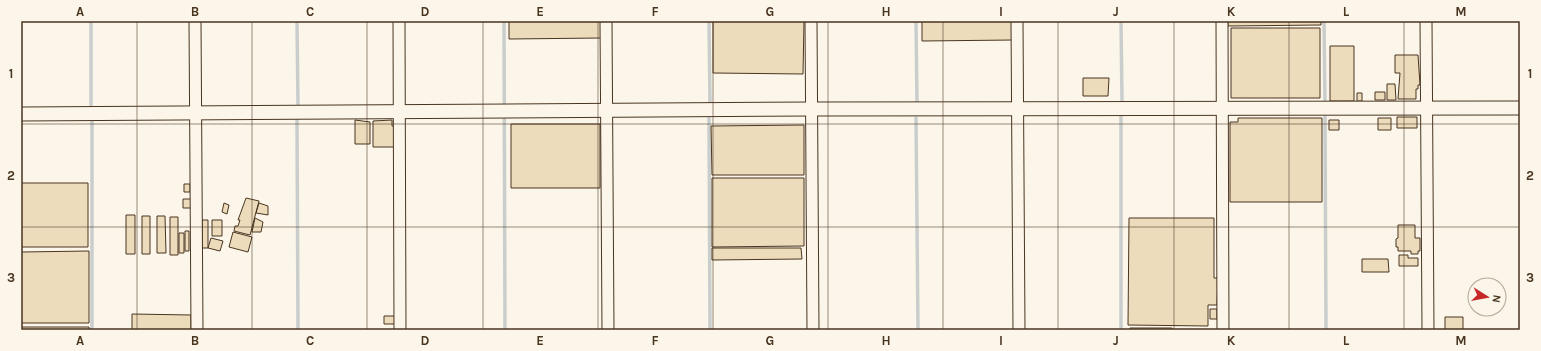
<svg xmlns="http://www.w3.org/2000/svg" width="1541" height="351" viewBox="0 0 1541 351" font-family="Karla,sans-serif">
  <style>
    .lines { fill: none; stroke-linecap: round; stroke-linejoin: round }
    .stream { stroke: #c9cecd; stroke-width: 3.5 }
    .building { fill: #ecdcbc; stroke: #4a3520 }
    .minor-casing { stroke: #4a3520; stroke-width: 13 }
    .tertiary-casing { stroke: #4a3520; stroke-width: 15 }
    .minor { stroke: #fbf6e9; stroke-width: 11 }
    .tertiary { stroke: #fbf6e9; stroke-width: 13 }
    .grid { fill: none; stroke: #4a3520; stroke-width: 1; stroke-opacity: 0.55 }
    .neatline { fill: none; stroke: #4a3520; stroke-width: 1.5 }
    .grid-label { font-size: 13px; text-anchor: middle; font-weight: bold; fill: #4a3520 }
  </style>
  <rect width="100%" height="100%" fill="#fbf6e9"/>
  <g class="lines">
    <path class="stream" d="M91,21V107
      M297,21L298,106
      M504,21L505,330
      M709,21L710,104
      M916,21L917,104
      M1121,21L1122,101
      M1324,21L1325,104
      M1121,114V330
      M1325,117L1326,330
      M709,118L710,330
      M916,118L918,330
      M92,120V330
      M297,120L298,330"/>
  </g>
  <path class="building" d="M509,21H601V38L509,39Z
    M713,21H804L803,74L713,73Z
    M922,21H1013V40L922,41Z
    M1228,21H1321V25L1228,26Z
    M1231,28H1320V98H1231Z
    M1330,46H1354V101H1330Z
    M1395,55H1418L1420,85H1418V89H1416V99H1398L1400,73H1395Z
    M1083,78H1109L1108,96H1083Z
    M1387,84H1395L1396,100H1387Z
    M1375,92H1385V100H1375Z
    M1357,93H1362V101H1357Z
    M1397,117H1417V128H1397Z
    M1238,118H1322V202H1230V122H1238Z
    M1378,118H1391V130H1378Z
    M355,120L370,122V144H355Z
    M392,120V126H395V147H373V121Z
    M1329,120H1339V130H1329Z
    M511,124H600V188H511Z
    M804,125V175H712L711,126Z
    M712,178H804V246L712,247Z
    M21,183H88V247H21Z
    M184,184H190V192H184Z
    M246,198L259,201L250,235L234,231L235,226H238L240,220H238Z
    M183,199H191V208H183Z
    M224,203L229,205L227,214L222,212Z
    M259,203L268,206V215L256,213Z
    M126,215H135V254H126Z
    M142,216H150V254H142Z
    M157,216H165L166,253H157Z
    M170,217H178V255H170Z
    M255,218L263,222L261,232H252Z
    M1129,218H1214V278H1218L1217,305H1208V326L1128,325Z
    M202,220H208V248H202Z
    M212,220H222V236H212Z
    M1398,225H1415V238H1420V251H1418V254H1411V251H1398V247H1396V239L1398,238Z
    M185,231H189V251H185Z
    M233,232L252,237L248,252L229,247Z
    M179,233H184V253H179Z
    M211,238L223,241L220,251L208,248Z
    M712,248H801L802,259L712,260Z
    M89,251V323H21V252Z
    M1399,255H1408V258H1418V266H1399Z
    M1362,259H1388L1389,272H1362Z
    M1210,309H1217V319H1210Z
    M132,314L191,315V330H132Z
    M384,316H396V324H384Z
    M1445,317H1463V330H1445Z
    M21,327H89V330H21Z
    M1130,328H1172V330H1130Z"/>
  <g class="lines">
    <defs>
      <path id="minor" d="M195,21L197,330
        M399,21L400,330
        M606,21L608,330
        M811,21L813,330
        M1017,21L1019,330
        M1222,21L1223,330
        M1426,21L1428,330"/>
      <path id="tertiary" d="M21,114L812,109L1520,108"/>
    </defs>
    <use href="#minor" class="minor-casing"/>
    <use href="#tertiary" class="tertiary-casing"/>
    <use href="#minor" class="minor"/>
    <use href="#tertiary" class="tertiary"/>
  </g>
  <path class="grid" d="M137,21V330M252,21V330M367,21V330M483,21V330M598,21V330M713,21V330M828,21V330M943,21V330M1058,21V330M1174,21V330M1289,21V330M1404,21V330M21,124H1520M21,227H1520"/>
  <rect width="1541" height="351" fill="none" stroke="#fbf6e9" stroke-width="44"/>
  <g transform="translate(1487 297) rotate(101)"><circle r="19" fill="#fbf6e9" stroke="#b4a999"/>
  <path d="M0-3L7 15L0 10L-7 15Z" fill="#c62828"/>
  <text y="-6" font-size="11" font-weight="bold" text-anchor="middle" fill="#4a3520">N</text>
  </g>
  <rect x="22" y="22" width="1497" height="307" class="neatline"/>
  <g class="grid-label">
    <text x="80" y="16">A</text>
    <text x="195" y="16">B</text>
    <text x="310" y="16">C</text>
    <text x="425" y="16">D</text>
    <text x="540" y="16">E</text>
    <text x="655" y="16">F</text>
    <text x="770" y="16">G</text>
    <text x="886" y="16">H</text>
    <text x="1001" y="16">I</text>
    <text x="1116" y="16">J</text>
    <text x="1231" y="16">K</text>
    <text x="1346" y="16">L</text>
    <text x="1461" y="16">M</text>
    <text x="11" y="78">1</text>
    <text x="1530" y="78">1</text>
    <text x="11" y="180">2</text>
    <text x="1530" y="180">2</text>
    <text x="11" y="282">3</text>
    <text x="1530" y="282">3</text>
    <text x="80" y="345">A</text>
    <text x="195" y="345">B</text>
    <text x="310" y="345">C</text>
    <text x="425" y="345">D</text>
    <text x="540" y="345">E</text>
    <text x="655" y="345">F</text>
    <text x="770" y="345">G</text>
    <text x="886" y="345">H</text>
    <text x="1001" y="345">I</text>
    <text x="1116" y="345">J</text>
    <text x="1231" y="345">K</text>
    <text x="1346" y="345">L</text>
    <text x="1461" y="345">M</text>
  </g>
</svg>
